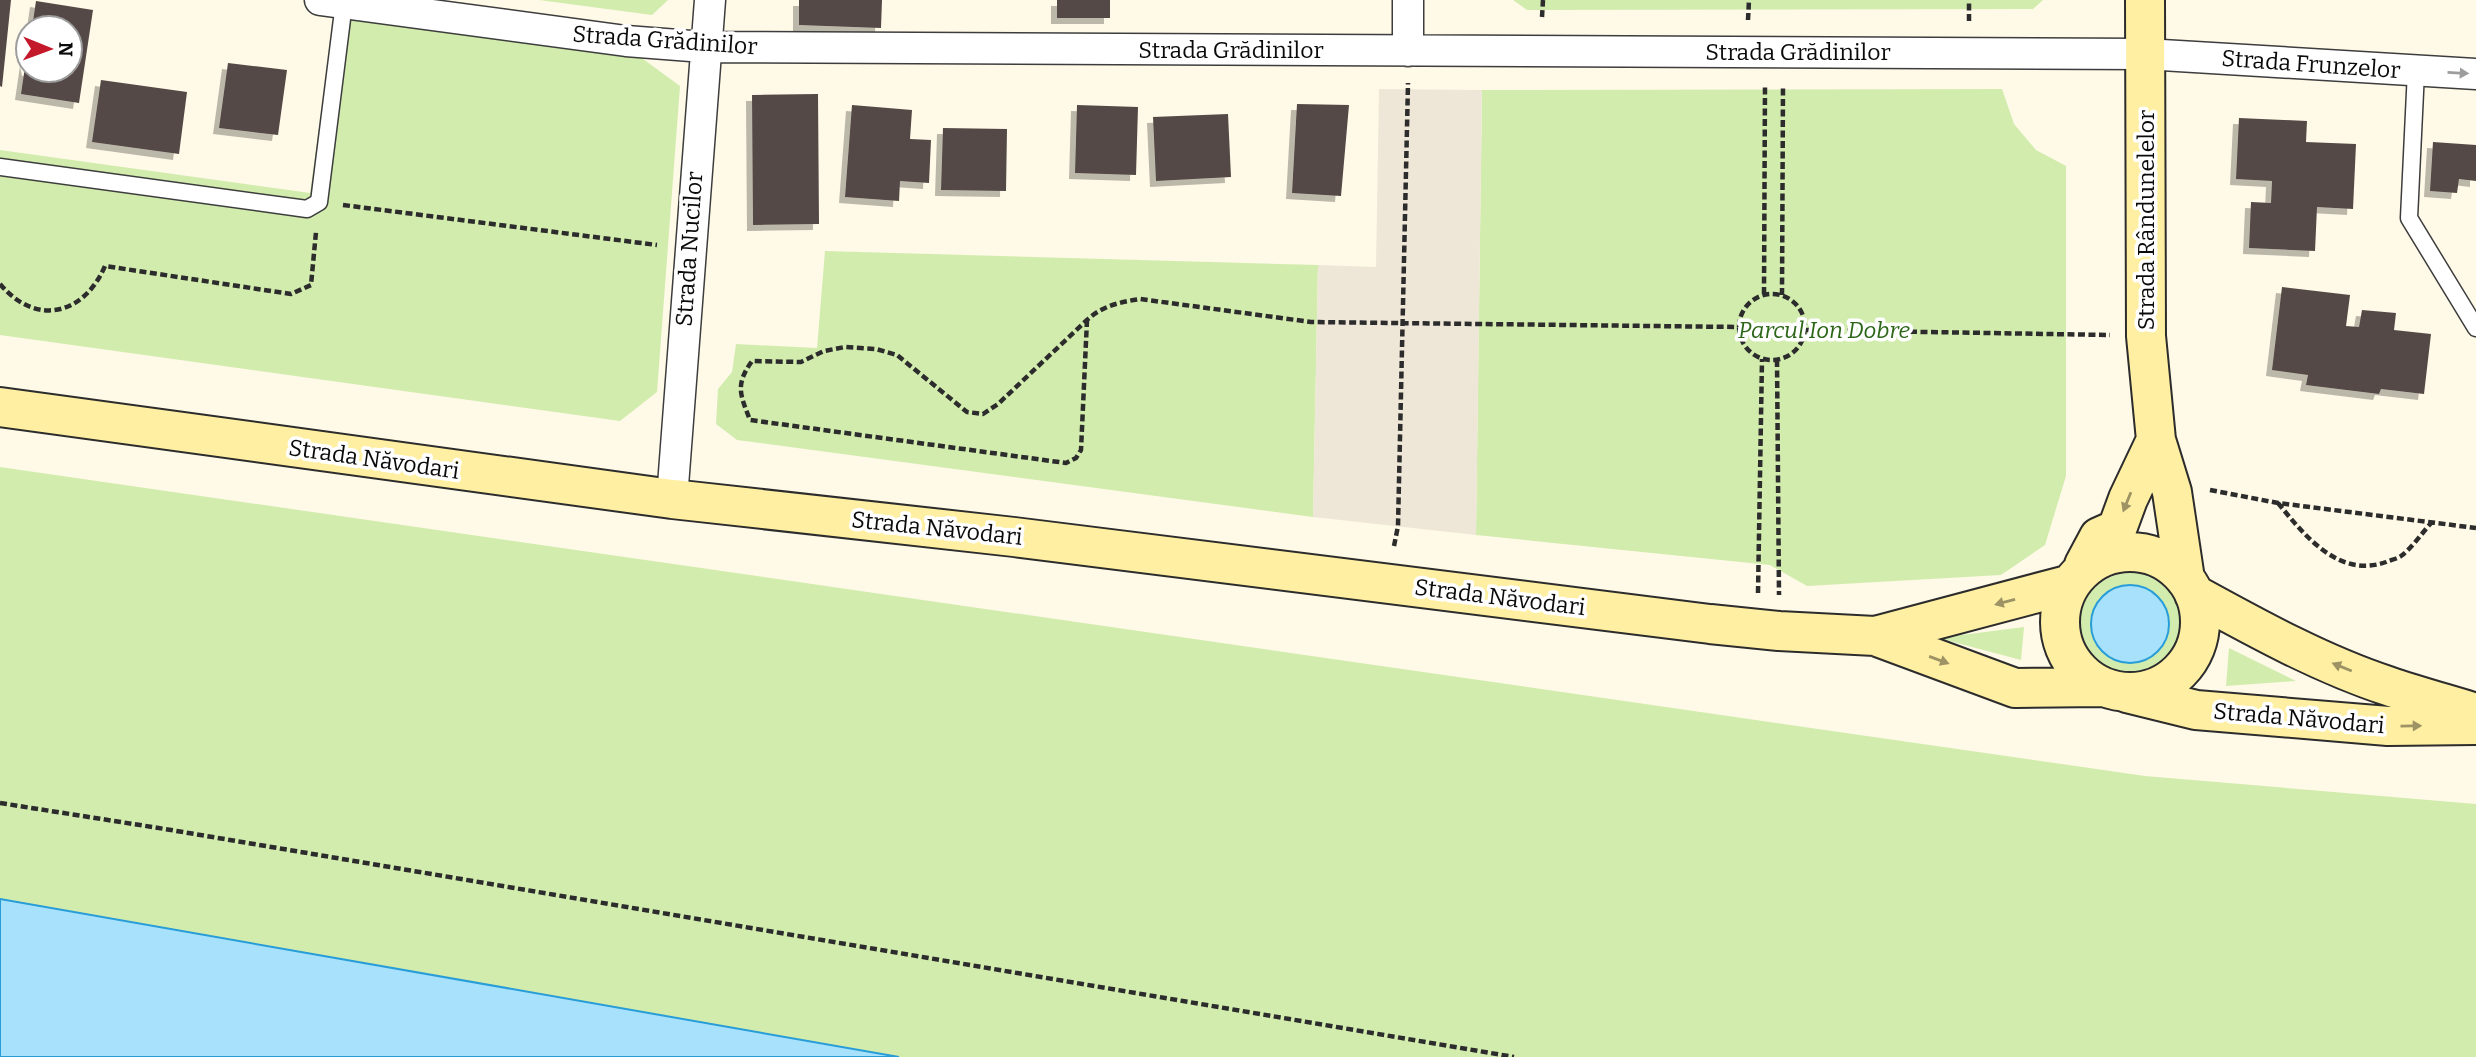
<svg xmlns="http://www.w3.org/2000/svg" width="2476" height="1057" viewBox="0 0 2476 1057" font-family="Bitter,serif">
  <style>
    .green { fill: #d2ecae }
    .plaza { fill: #eee7d7 }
    .water { fill: #a7e1fb; stroke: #289dd8; stroke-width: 2 }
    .building { fill: #544a46; filter: url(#shadow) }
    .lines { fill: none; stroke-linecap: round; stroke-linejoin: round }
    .lane-casing { stroke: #3d3d3d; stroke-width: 19 }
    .street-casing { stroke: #3d3d3d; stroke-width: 33 }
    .secondary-casing { stroke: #2c2c2c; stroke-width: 42 }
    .path { stroke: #2c2c2c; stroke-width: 4.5; stroke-dasharray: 7 3.5; stroke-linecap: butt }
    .lane { stroke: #fff; stroke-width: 16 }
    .street { stroke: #fff; stroke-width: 30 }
    .secondary { stroke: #ffefa2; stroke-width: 38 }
    .oneway { fill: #9d9d9d }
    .oneway2 { fill: #9d9365 }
    .labels { text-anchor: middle; stroke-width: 7; stroke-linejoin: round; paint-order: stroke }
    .street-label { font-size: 23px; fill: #0a0a0a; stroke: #fff }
    .park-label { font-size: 23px; font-style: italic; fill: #2c6617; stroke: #fff }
  </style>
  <defs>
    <filter id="shadow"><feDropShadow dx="-6" dy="6" stdDeviation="0" flood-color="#0004"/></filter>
  </defs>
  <rect width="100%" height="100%" fill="#fff9e7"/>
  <path class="green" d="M539,0H668L652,15Z
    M1513,0H2043L2033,9L1527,10Z
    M335,13L639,56L680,86L657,392L620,421L0,335V150L310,193Z
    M2002,89L2014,124L2036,150L2066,166V476L2045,545L2001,575L1807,586L1770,565L1476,535L1482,90Z
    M825,251L1318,265L1313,517L737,440L716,424L718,389L732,372L736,344L817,348Z
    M0,467L2145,776L2476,804V1057H899L0,899Z
    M2079 624a51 51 0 1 1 102 0a51 51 0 1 1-102 0Z
    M2024,627L2021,660L1938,638Z
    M2229,648L2296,681L2226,686Z"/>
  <path class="plaza" d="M1379,89L1482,90L1476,535L1313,517L1318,265L1376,267Z"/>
  <path class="water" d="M2091 624a39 39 0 1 1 78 0a39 39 0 1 1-78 0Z
    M0,899L899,1057H0Z"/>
  <path class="building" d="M0,0H11L2,87L0,86Z
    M799,0H882L881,28L799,25Z
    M1057,0H1110V18H1057Z
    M36,1L93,10L79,103L21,94L26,60L28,70H70V28H32Z
    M228,63L287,70L278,135L219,128Z
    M101,80L187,92L179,154L92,142Z
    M818,94L819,224L753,225L752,95Z
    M1297,104L1349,105L1341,196L1292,193Z
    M852,105L912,110L910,139L931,140L929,183L900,181L899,201L845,197Z
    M1077,105L1138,107L1136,175L1075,173Z
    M1228,114L1231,177L1156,181L1153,117Z
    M2239,118L2307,121L2306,142L2356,144L2353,209L2317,207L2315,251L2249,248L2251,202L2271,203L2272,181L2236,179Z
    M943,128L1007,129L1006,191L941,190Z
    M2433,142L2476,145V181L2459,179L2457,193L2430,191Z
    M2282,287L2350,295L2346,326L2359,327L2362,310L2396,313L2394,330L2431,334L2424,394L2381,389L2379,394L2306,385L2308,375L2272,370Z"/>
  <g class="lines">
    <defs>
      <path id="lane" d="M2416,71L2409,218L2476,328
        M0,167L307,209L319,202L344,3"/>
      <path id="street" d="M320,0L626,41L704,47L2145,54L2476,74
        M1408,51V0
        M672,499L710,0"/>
      <path id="secondary" d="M2145,0L2146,336L2156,440L2172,492L2185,579
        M0,407L672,499L1014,537L1710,624L1779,631L1875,636L2015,688L2102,687
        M2060 622a70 70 0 1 1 140 0a70 70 0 1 1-140 0Z
        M2084,565L2099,537L2117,529L2128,499L2156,440
        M2194,594C2256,628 2321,664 2388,686C2417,696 2447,704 2476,713
        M1875,636L2071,584
        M2127,693L2196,710L2388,726L2476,725"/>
    </defs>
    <use href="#lane" class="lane-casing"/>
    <use href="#street" class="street-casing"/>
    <use href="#secondary" class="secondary-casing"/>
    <path class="path" d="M1542,17L1543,0
      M1748,20L1749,0
      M1969,21V0
      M343,205L657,245
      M0,284C36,327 84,315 105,266L291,294L311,285L316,232
      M1739 327a33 33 0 1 1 66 0a33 33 0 1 1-66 0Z
      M1764,294L1765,84
      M1782,295L1783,85
      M1087,320L1081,450L1076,458L1066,463L750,420C740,394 735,385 752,361L801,362L824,351L845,347L876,349L897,355L967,412L983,414L998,404L1087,320C1102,306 1120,302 1140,299L1311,322L1738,327
      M1805,330L2110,335
      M1777,360L1779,595
      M2210,490L2278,503L2476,528
      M2278,503C2304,535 2339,579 2386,562C2390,560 2397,559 2401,556C2412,548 2422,533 2431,523
      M1394,546L1398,526L1408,83
      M1758,593L1762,359
      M0,803L165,829L1514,1057"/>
    <use href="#lane" class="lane"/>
    <use href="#street" class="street"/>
    <use href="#secondary" class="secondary"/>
  </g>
  <defs><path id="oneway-solid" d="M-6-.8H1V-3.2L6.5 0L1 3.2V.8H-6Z" transform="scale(1.75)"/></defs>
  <use class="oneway" href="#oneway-solid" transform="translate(2458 73) rotate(3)"/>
  <g class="oneway2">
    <use href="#oneway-solid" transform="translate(2127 502) rotate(112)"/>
    <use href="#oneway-solid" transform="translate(2005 602) rotate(165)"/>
    <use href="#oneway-solid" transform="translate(1939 660) rotate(20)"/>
    <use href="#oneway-solid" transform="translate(2342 667) rotate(-158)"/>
    <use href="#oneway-solid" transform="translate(2411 726) rotate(-1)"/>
  </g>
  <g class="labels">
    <g class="street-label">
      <text transform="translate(665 40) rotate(4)" y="8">Strada Grădinilor</text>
      <text x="1231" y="58">Strada Grădinilor</text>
      <text x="1798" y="60">Strada Grădinilor</text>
      <text transform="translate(2311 64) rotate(4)" y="8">Strada Frunzelor</text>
      <text transform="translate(2146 220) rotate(-90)" y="8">Strada Rândunelelor</text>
      <text transform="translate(689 249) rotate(-86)" y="8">Strada Nucilor</text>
      <text transform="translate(374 459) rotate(8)" y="8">Strada Năvodari</text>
      <text transform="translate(937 528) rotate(6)" y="8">Strada Năvodari</text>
      <text transform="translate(1500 597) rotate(7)" y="8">Strada Năvodari</text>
      <text transform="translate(2299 718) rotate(5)" y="8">Strada Năvodari</text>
    </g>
    <g class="park-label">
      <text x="1824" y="338">Parcul Ion Dobre</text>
    </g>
  </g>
  <g transform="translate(49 49) rotate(91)"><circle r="33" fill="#ffffff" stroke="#9d9d9d" stroke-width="2"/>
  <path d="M0-5L12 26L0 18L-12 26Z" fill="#c4182b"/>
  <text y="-10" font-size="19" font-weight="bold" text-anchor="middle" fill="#0a0a0a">N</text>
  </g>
</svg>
